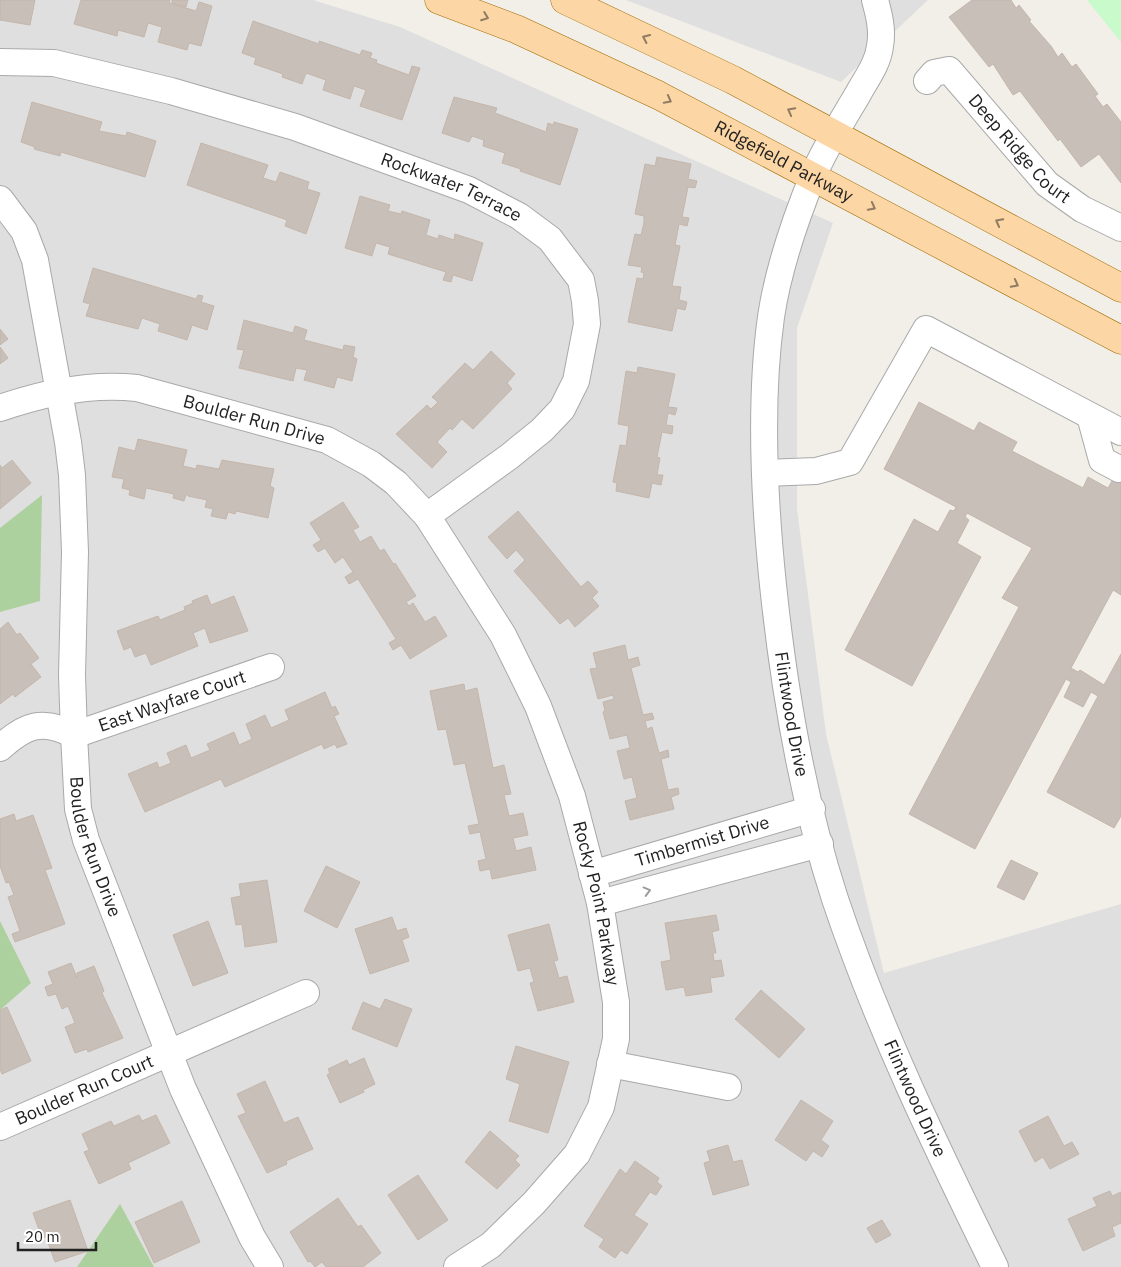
<svg xmlns="http://www.w3.org/2000/svg" width="1121" height="1267" viewBox="0 0 1121 1267" font-family="'IBM Plex Sans',sans-serif">
  <style>
    .residential { fill: #e0dfdf }
    .forest { fill: #add19e }
    .park { fill: #c8facc }
    .building { fill: #c7bfb8; stroke: #c4b6ab }
    .lines { fill: none; stroke-linecap: round; stroke-linejoin: round }
    .minor-casing { stroke: #a9a9a9; stroke-width: 28 }
    .major-casing { stroke: #a06b00; stroke-width: 29 }
    .minor { stroke: #fff; stroke-width: 26 }
    .major { stroke: #fcd6a4; stroke-width: 28 }
    .oneway { stroke: #8f7c63 }
    .oneway2 { stroke: #9c9c9c }
    .labels { text-anchor: middle; stroke-width: 4; stroke-linejoin: round; paint-order: stroke }
    .street-label { font-size: 18px; fill: #222; stroke: #fff }
  </style>
  <rect width="100%" height="100%" fill="#f2efe9"/>
  <path class="residential" d="M0,0H313L400,27L833,223L797,328V509L826,734L884,973L1121,904V1267H0Z
    M626,0H928L841,82Z"/>
  <path class="forest" d="M42,495L40,601L0,612V528Z
    M0,921L31,983L0,1010Z
    M120,1204L154,1267H77Z"/>
  <path class="park" d="M1087,0H1121V42Z"/>
  <path class="building" d="M0,0H35L30,25L0,20Z
    M81,0H170L169,3L196,11L199,2L212,6L201,46L189,43L187,50L158,42L162,27L148,23L144,37L118,30L117,36L74,24Z
    M172,0H188L186,7L172,3Z
    M972,0H1011L1016,8L1019,5L1031,20L1029,21L1051,46L1058,57L1062,53L1072,67L1076,64L1098,94L1095,96L1103,107L1107,104L1121,122V183L1099,154L1081,167L1060,139L1058,141L1020,91L1013,95L993,64L989,67L949,17Z
    M253,21L319,44V41L360,55L362,50L372,53L370,58L377,60L376,63L409,75L412,66L420,68L402,120L360,106L366,90L354,86L350,99L323,90L326,80L306,73L302,84L282,77L283,74L254,64L256,58L242,53Z
    M454,97L497,108L495,113L546,132L548,123L553,125L554,122L578,129L560,185L520,171L521,169L502,163L505,153L483,146L484,140L472,136L469,142L442,133Z
    M32,102L102,122L99,131L126,136L127,132L156,141L145,177L61,152L60,156L34,149L35,147L21,142Z
    M201,143L268,165L263,178L276,182L280,172L309,182L307,189L320,193L306,234L285,226L287,220L187,185Z
    M657,157L691,164L688,179L697,181L695,188L688,187L682,217L689,218L687,226L679,224L675,245L680,246L672,286L681,287L679,300L687,302L685,310L677,308L672,331L628,322L637,278L643,279L644,273L641,272L642,267L628,265L635,234L641,235L644,223V216L635,214L645,164L655,166Z
    M360,196L390,205L388,211L401,214L402,211L430,220L426,235L438,239L439,235L454,240L455,234L483,243L472,281L453,275L451,282L443,280L446,272L388,254L390,247L376,243L372,256L345,248Z
    M93,268L196,299L198,295L203,296L201,302L214,306L207,330L192,325L187,340L158,331L160,324L142,318L138,329L86,316L90,304L83,302Z
    M244,320L293,333L295,326L307,330L304,340L343,350L344,345L355,347L353,357L357,359L352,381L337,377L334,388L304,380L307,370L296,368L293,381L239,368L244,350L237,349Z
    M0,329L8,339L0,345Z
    M0,347L8,358L0,364Z
    M491,351L515,374L507,383L512,389L473,429L462,419L452,430L450,428L437,442L447,452L432,468L396,434L427,405L431,409L438,402L432,397L465,363L473,370Z
    M638,367L675,374L668,407L677,408L675,415L668,413L666,425L673,426L672,434L662,432L657,457L660,458L657,475H663L661,485L652,483L649,498L616,491L617,483L613,482L620,445L626,446L629,426L618,424L626,371L637,373Z
    M919,402L974,431L979,422L1017,442L1012,451L1083,488L1088,477L1108,488L1121,465V595L1113,590L1071,668L1078,672L1080,670L1104,685L1121,654V816L1114,828L1047,792L1098,696L1091,692L1083,707L1064,697L1071,682L1066,679L975,849L909,814L1019,607L1002,598L1032,548L967,513L965,517L969,520L957,543L981,557L912,686L845,650L914,519L938,532L950,510L954,511L956,507L884,469Z
    M138,439L187,450L183,466L196,469L197,465L219,469L222,460L274,469L270,486L274,488L268,518L236,511L235,514L228,512L226,519L211,516L213,509L205,507L207,500L188,496L186,494L184,501L173,498L174,494L146,488L144,499L129,495L130,490L122,488L124,479L112,477L119,447L135,451Z
    M12,460L31,483L0,509V465L2,468Z
    M343,502L359,527L353,530L360,542L371,536L380,551L384,549L394,565L395,563L416,596L406,602L409,606L413,603L425,622L435,616L447,636L410,659L401,645L393,650L389,643L396,639L358,579L349,584L345,577L353,572L343,557L335,563L325,548L318,552L313,545L321,540L310,523Z
    M518,511L581,587L588,581L598,592L592,598L599,606L575,627L568,618L560,624L514,571L525,560L516,550L507,559L488,537Z
    M207,595L211,605L234,596L248,631L210,643L205,628L193,633L198,646L151,665L146,653L135,657L131,647L124,650L117,631L158,616L160,620L185,610L184,607L193,603L192,601Z
    M8,622L17,635L20,633L39,658L31,664L41,677L15,697L13,694L0,704V629Z
    M625,645L628,660L638,657L640,665L631,668L643,715L652,713L654,719L645,721L647,729L652,727L659,753L668,750L669,757L661,759L668,790L678,788L679,794L671,797L674,809L630,820L625,801L637,798L632,777L624,779L617,751L630,748L627,735L610,739L603,712L605,711L603,702L614,699L613,695L598,699L590,669L597,668L593,653Z
    M464,684L465,691L477,688L493,768L504,765L511,794L504,795L509,816L523,813L528,835L513,838L516,851L531,847L536,870L492,879L490,869L480,871L478,861L486,859L480,832L470,834L468,826L479,824L465,763L454,765L446,729L438,730L430,691Z
    M325,692L332,708L335,706L339,714L334,716L347,744L337,748L335,744L324,749L322,744L225,787L221,779L145,812L128,774L157,762L159,768L171,763L167,753L186,745L191,758L210,750L207,744L234,732L239,745L252,739L246,724L265,715L271,728L289,720L285,710Z
    M14,814L16,821L33,815L52,868L45,870L65,924L15,942L12,934L20,931L8,897L14,895L9,882L6,883L0,866V819Z
    M1011,860L1038,873L1024,900L997,887Z
    M326,866L360,882L337,928L304,911Z
    M267,880L277,942L245,947L242,924L236,925L231,898L241,896L239,884Z
    M716,915L719,930L712,932L716,953H713L714,961L721,960L724,976L710,978L712,992L686,996L684,987L666,990L661,962L671,960L665,923Z
    M392,917L397,931L406,928L409,937L402,940L409,961L370,974L355,929Z
    M208,921L228,973L193,986L173,935Z
    M549,924L558,960L554,961L559,978L567,976L574,1002L538,1011L530,983L534,982L530,968L518,971L508,935Z
    M71,963L77,978V973L94,966L104,991L102,993L123,1038L88,1052L87,1049L75,1053L65,1027L75,1023L68,1006L62,1009L56,994L48,996L45,987L53,984L48,972Z
    M761,990L805,1029L779,1058L735,1019Z
    M385,999L412,1009L397,1047L352,1029L363,1002L380,1009Z
    M7,1007L31,1061L2,1074L0,1069V1010Z
    M516,1046L569,1062L548,1133L509,1121L520,1084L506,1079Z
    M364,1058L375,1084L363,1090L364,1092L340,1103L327,1075L330,1073L328,1069L347,1060L349,1065Z
    M265,1081L284,1123L298,1117L313,1149L286,1161L287,1164L267,1173L238,1116L246,1113L237,1094Z
    M801,1100L833,1121L821,1140L829,1146L822,1157L813,1151L806,1161L775,1140Z
    M139,1115L142,1121L156,1115L170,1143L128,1163L131,1169L99,1184L84,1152L89,1150L82,1134L111,1121L114,1126Z
    M1048,1116L1064,1146L1072,1142L1079,1154L1050,1169L1043,1157L1035,1162L1019,1131Z
    M490,1131L519,1156L515,1160L520,1165L497,1189L465,1162Z
    M728,1145L733,1162L742,1160L749,1185L713,1195L704,1163L710,1161L707,1151Z
    M635,1161L659,1178L657,1182L662,1186L656,1195L650,1192L634,1215L648,1224L627,1254L621,1250L615,1258L599,1247L604,1239L584,1226L620,1169L626,1174Z
    M418,1175L448,1220L418,1240L388,1195Z
    M1110,1191L1112,1196L1121,1192V1223L1112,1227L1115,1236L1083,1251L1068,1219L1097,1206L1093,1198Z
    M338,1198L358,1227L361,1225L381,1253L363,1267H326L322,1262L315,1267L310,1261L308,1262L290,1232Z
    M70,1200L88,1251L55,1262L46,1237L42,1238L33,1213Z
    M182,1201L200,1242L154,1263L135,1222Z
    M882,1220L891,1235L876,1243L867,1228Z"/>
  <g class="lines">
    <defs>
      <g id="minor">
        <path id="s1" d="M875,0C879,15 883,30 880,46C878,64 866,79 858,94C842,121 825,148 813,176C795,220 778,270 771,317C759,403 764,498 773,585C784,690 802,798 835,899C878,1027 936,1147 995,1267"/>
        <path id="s2" d="M0,62L54,63L171,91L295,127L469,190L519,216L550,239L581,280L585,301L587,324L576,381L562,409L542,430L510,456L427,516"/>
        <path id="s3" d="M927,81L934,73L949,70L1047,184L1082,209L1121,228"/>
        <path id="s4" d="M0,199L24,231L35,260L68,442L72,475L75,552L72,675L74,735L78,809L86,840L183,1089L252,1237L270,1267"/>
        <path id="s5" d="M0,408C43,393 92,383 137,388L327,440L371,464L396,483L427,516L503,635L538,706L572,796L600,903L616,1002V1039L601,1107L577,1154L534,1203L491,1245L457,1267"/>
        <path d="M1090,416L1102,460L1119,469"/>
        <path d="M765,473L816,471L850,462L926,329L1121,432"/>
        <path id="s6" d="M0,748C25,725 43,718 74,735L271,667"/>
        <path id="s7" d="M592,874L812,809"/>
        <path d="M600,903L820,844"/>
        <path d="M610,1064L728,1087"/>
        <path id="s8" d="M0,1127L306,993"/>
      </g>
      <g id="major">
        <path id="s9" d="M439,0L516,29L658,95L1121,340"/>
        <path d="M565,0L733,80L1121,288"/>
      </g>
    </defs>
    <use href="#minor" class="minor-casing"/>
    <use href="#major" class="major-casing"/>
    <use href="#minor" class="minor"/>
    <use href="#major" class="major"/>
  </g>
  <defs><path id="oneway-chevron" d="M-2-3.5L2.5 0L-2 3.5" fill="none" stroke-width="1.6" stroke-linecap="round" stroke-linejoin="round" transform="scale(1.25)"/></defs>
  <g class="oneway">
    <use href="#oneway-chevron" transform="translate(485 17) rotate(21)"/>
    <use href="#oneway-chevron" transform="translate(646 38) rotate(-155)"/>
    <use href="#oneway-chevron" transform="translate(668 100) rotate(28)"/>
    <use href="#oneway-chevron" transform="translate(791 111) rotate(-152)"/>
    <use href="#oneway-chevron" transform="translate(872 207) rotate(28)"/>
    <use href="#oneway-chevron" transform="translate(999 222) rotate(-152)"/>
    <use href="#oneway-chevron" transform="translate(1015 284) rotate(28)"/>
  </g>
  <use class="oneway2" href="#oneway-chevron" transform="translate(647 891) rotate(-15)"/>
  <g class="labels">
    <g class="street-label">
      <text dy="6" stroke="none"><textPath href="#s3" startOffset="132">Deep Ridge Court</textPath></text>
      <text dy="6" stroke="none"><textPath href="#s9" startOffset="381">Ridgefield Parkway</textPath></text>
      <text dy="6" stroke="none"><textPath href="#s2" startOffset="471">Rockwater Terrace</textPath></text>
      <text dy="6" stroke="none"><textPath href="#s5" startOffset="261">Boulder Run Drive</textPath></text>
      <text dy="6" stroke="none"><textPath href="#s6" startOffset="186">East Wayfare Court</textPath></text>
      <text dy="6" stroke="none"><textPath href="#s1" startOffset="740">Flintwood Drive</textPath></text>
      <text dy="6" stroke="none"><textPath href="#s7" startOffset="115">Timbermist Drive</textPath></text>
      <text dy="6" stroke="none"><textPath href="#s4" startOffset="664">Boulder Run Drive</textPath></text>
      <text dy="6" stroke="none"><textPath href="#s5" startOffset="890">Rocky Point Parkway</textPath></text>
      <text dy="6" stroke="none"><textPath href="#s8" startOffset="92">Boulder Run Court</textPath></text>
      <text dy="6" stroke="none"><textPath href="#s1" startOffset="1145">Flintwood Drive</textPath></text>
    </g>
  </g>
  <path d="M18 1242v8h78v-8" fill="none" stroke="#222222" stroke-width="2.5"/>
  <text x="25" y="1242" font-size="15" fill="#222222" stroke="#ffffff" stroke-width="4" paint-order="stroke">20 m</text>
</svg>
